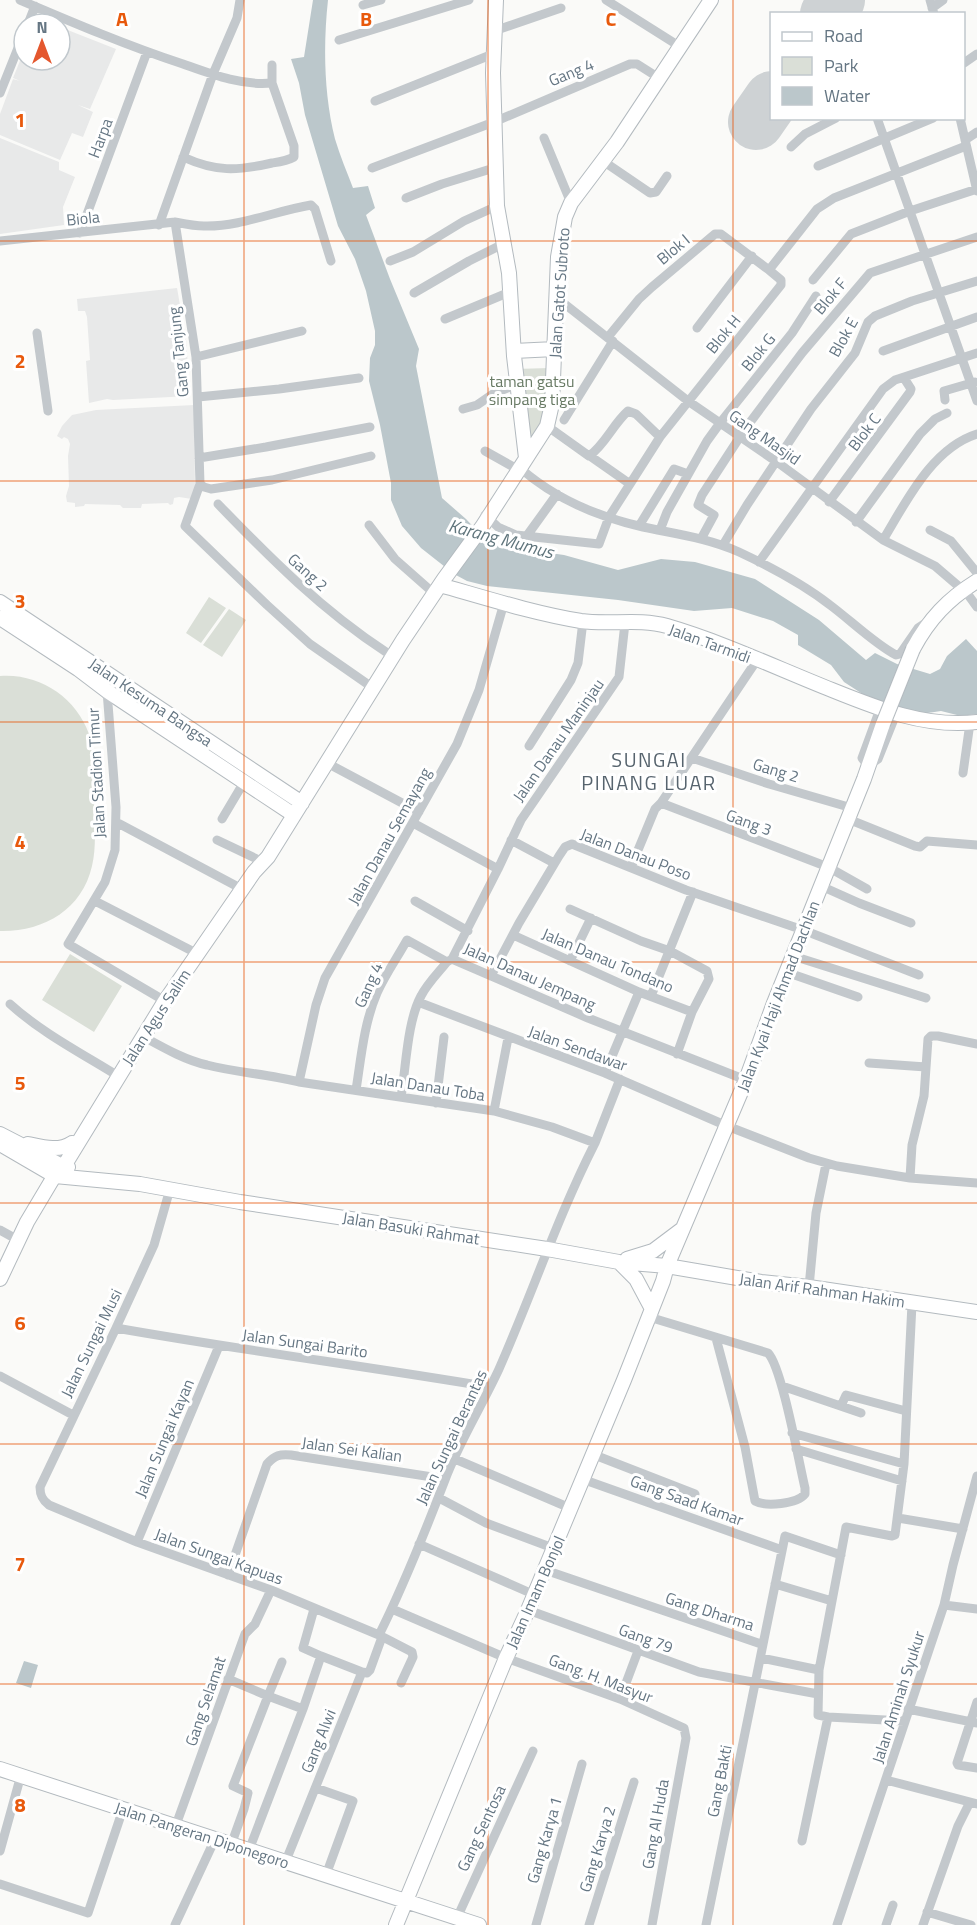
<svg xmlns="http://www.w3.org/2000/svg" width="977" height="1925" viewBox="0 0 977 1925" font-family="'Titillium Web',sans-serif">
  <style>
    .built { fill: #e8e9e9 }
    .green { fill: #dadfd7 }
    .water { fill: #bbc7cb }
    .lines { fill: none; stroke-linecap: round; stroke-linejoin: round }
    .runway { stroke: #ced2d4; stroke-width: 56 }
    .secondary-casing { stroke: #b3babf; stroke-width: 16 }
    .street { stroke: #c3c8cc; stroke-width: 9 }
    .secondary { stroke: #fff; stroke-width: 14 }
    .secondary-bridge-casing { stroke: #b3babf; stroke-width: 16; stroke-linecap: butt }
    .secondary-bridge { stroke: #fff; stroke-width: 14 }
    .grid { fill: none; stroke: #e8590c; stroke-width: 1.5; stroke-opacity: 0.55 }
    .labels { text-anchor: middle; stroke-width: 6; stroke-linejoin: round; paint-order: stroke }
    .street-label { font-size: 16px; fill: #657683; stroke: #fff }
    .park-label { font-size: 16px; fill: #687a64; stroke: #fff }
    .water-label { font-size: 18px; font-style: italic; fill: #60757c; stroke: #fff }
    .quarter-label { font-size: 20px; letter-spacing: 1.5px; fill: #57646e; stroke: #fff }
    .grid-label { font-size: 20px; text-anchor: middle; font-weight: bold; fill: #e8590c; stroke: #fff; stroke-width: 6; stroke-linejoin: round; paint-order: stroke }
  </style>
  <rect width="100%" height="100%" fill="#fafaf8"/>
  <path class="built" d="M60,27L116,49L90,109L78,105L93,112L83,137L72,133L60,160L0,135V114L13,79L20,81L13,78L24,51V60H60Z
    M0,138L59,162V170L75,177L63,207L64,225L0,234Z
    M177,288L186,339L190,396L113,400L107,399L89,403L86,361L90,360L87,317L85,311H78L77,299Z
    M194,405L195,489L192,499L179,497L174,498L173,504L170,505L168,503L142,504L141,508H123L120,505L85,504L84,506L75,507V503L67,502L66,496L69,486L68,456L70,444L68,439L64,437L62,439L57,436L62,426L72,415L96,410Z"/>
  <path class="green" d="M550,368L548,418L520,454L515,369Z
    M209,597L226,608L201,643L186,633Z
    M229,609L246,620L222,657L203,645Z
    M0,676C39,673 76,697 89,734C96,755 94,780 94,802C94,823 97,845 92,866C82,910 43,932 0,931Z
    M70,954L122,986L94,1032L42,1000Z"/>
  <path class="water" d="M313,0H328C323,46 324,95 335,139C340,156 347,172 353,188L368,186L375,208L366,215L390,279L419,349L416,366L442,498L466,519L485,539L494,545L564,555L618,570L661,559L695,562L755,579L819,620L866,660L875,653L897,664L930,674L940,669L947,656L966,639L977,651V714L961,716L941,711L921,714L864,701L861,693L844,682L831,665L798,645V635L773,621L732,608L694,611L618,600L487,586L467,581L454,574L421,548L402,526L391,500V483L380,425L369,381L370,358L375,345V331L366,291L355,259L338,226L305,115L299,83L291,59L304,57Z
    M24,1661L38,1665L31,1688L16,1683Z"/>
  <g class="lines">
    <path class="runway" d="M828,14L837,0
      M756,122L772,99"/>
    <defs>
      <path id="secondary" d="M496,0L493,73L497,206L509,273L514,356L526,458
        M514,351L555,349
        M440,585C486,598 533,613 581,621C609,625 639,618 667,626C722,642 779,669 832,690C879,709 926,728 977,722
        M0,602L302,803
        M0,618L78,669L107,691L294,815
        M913,649C929,619 948,599 977,581
        M883,724L864,779L774,1003L746,1080L667,1266L761,1282L809,1287L977,1312
        M0,1134L60,1165L68,1167
        M0,1144L55,1176L140,1184L240,1202L547,1249L619,1262L667,1266L663,1281L624,1380L528,1610L506,1658L396,1925
        M28,1144C42,1147 59,1152 72,1143
        M64,1166L165,1001L254,872L268,857L403,640L444,579L482,527L547,426L552,404L558,257L565,217L571,203L617,142L711,0
        M627,1259L653,1251L681,1230
        M619,1262L636,1279L652,1309
        M0,1279L27,1222L58,1170
        M0,1769L479,1925"/>
    </defs>
    <use href="#secondary" class="secondary-casing"/>
    <path class="street" d="M20,0C74,23 128,46 183,64C211,74 241,86 272,83
      M606,0L679,46
      M930,0L934,14
      M363,5L381,0
      M932,8L943,0
      M28,24L35,6
      M494,31L561,8
      M339,40L469,0
      M964,63L977,54
      M0,93L24,33
      M375,101L493,54
      M877,118L977,401
      M960,118L977,191
      M544,138L571,203
      M965,140L977,132
      M791,147L805,134L836,118
      M183,157C216,172 237,171 272,163C279,162 287,161 294,157V146L272,83V65
      M603,161L650,193L656,192L667,176
      M818,166L933,118
      M372,168L494,122L630,64H637L659,78
      M406,198L442,184L494,168
      M175,222L196,357L200,484L204,487L211,489L272,480L371,456
      M159,225L213,74L237,18L240,0
      M80,233L147,52
      M0,241L175,222C185,224 194,226 204,226C240,227 275,211 311,205L315,209L331,261
      M390,261L413,252L464,221L497,206
      M813,280L851,234L910,211L977,189
      M414,293L469,261L503,244
      M557,298L688,401L777,462L883,540L935,566L963,590
      M445,319L510,292
      M697,328L752,256
      M37,333L48,411
      M608,337L639,299L652,287L715,234H721L769,270
      M883,351L977,317
      M196,357L302,331
      M198,397L279,389L359,378
      M945,400L944,391L975,382
      M463,409L477,405L493,394L517,384
      M564,420L613,341
      M547,426L589,456C605,445 613,424 628,411L636,414L660,437
      M485,451L519,470
      M590,456L630,484
      M199,458L266,447L370,427
      M520,468C554,498 599,517 643,527C676,534 708,538 739,552C771,567 803,584 830,605C849,619 876,645 896,655L900,654L918,628L927,622
      M200,484L185,526L187,528L267,605L310,644L366,683
      M829,502L910,392L911,389L904,378
      M218,504C270,558 323,611 386,652
      M485,515L498,527L516,535L599,544L609,517L660,437L781,285V280L769,270L817,209L834,198L966,146
      M856,522L920,434L935,419L947,413
      M369,525L395,559L429,589
      M639,526L674,469L688,474
      M660,530L667,512L707,441L720,423L792,333L816,296
      M930,530L951,541L977,573
      M526,537L557,494
      M701,539L714,515L698,505L702,495L745,429L802,353L870,273L977,237
      M883,540C906,502 932,448 977,434
      M723,545L747,505L811,409L855,353L868,322L875,316L912,301L977,281
      M759,562L883,389L895,380L977,353
      M964,589L977,607
      M107,691L116,807L115,850L105,882L68,944L165,1001
      M880,709L862,758L868,766L878,759L896,714
      M529,746L571,680L578,663L583,621
      M692,758L769,784L852,808
      M327,763L419,812
      M963,773L970,723
      M661,803L828,867L867,889
      M222,819L244,782
      M848,819L915,846L920,847L927,841L977,845
      M116,822L242,889
      M413,823L498,869L452,959L588,1018L746,1080
      M217,840L259,860
      M511,840L554,863
      M631,867L655,809L661,803L757,660
      M498,869L521,820L619,677L625,623
      M821,886L859,903L911,923
      M95,901L198,954
      M415,901L468,931
      M570,909L641,941L670,951L707,971L709,979L692,1012L677,1054
      M513,935L639,992L692,1012
      M793,956L926,998
      M570,961L591,918
      M786,972L858,997
      M491,976L519,923L559,856L565,847L572,844L686,890L803,930L919,975
      M651,996L693,892
      M418,1002L605,1073L727,1126L809,1158L837,1166L910,1178L977,1183
      M10,1004C42,1033 81,1053 118,1076
      M144,1037C164,1048 185,1060 207,1065C238,1073 269,1074 299,1082L494,1111L552,1127L595,1143C558,1216 532,1294 499,1369C482,1406 459,1442 445,1480C425,1532 404,1585 379,1635
      M869,1063L926,1067
      M605,1073L639,992
      M299,1082L316,1005L325,978L457,744L479,690L504,603
      M356,1090C361,1058 364,1023 377,993C385,975 397,958 407,940L447,962
      M401,1097C406,1068 407,1022 421,996C427,984 438,973 447,962L452,959
      M436,1103L444,1037
      M494,1111L508,1038
      M595,1143L620,1079
      M910,1178L912,1145L924,1096L928,1039L931,1036H938L977,1044
      M170,1189L154,1245L116,1328L40,1487C40,1495 42,1500 49,1505L137,1542L271,1590L379,1635L412,1652L413,1657L401,1683
      M0,1230L18,1240
      M809,1287L816,1213L826,1164
      M649,1317L768,1353C782,1367 799,1463 805,1488V1494C797,1504 766,1507 755,1501L745,1447L716,1338
      M116,1328C240,1350 365,1366 490,1387
      M0,1376L73,1415
      M782,1386L861,1413
      M841,1406L846,1395L906,1411
      M792,1433L904,1464
      M796,1449L902,1481
      M592,1454L695,1494
      M455,1459L570,1508
      M582,1479L782,1550
      M439,1498L486,1523L553,1548
      M898,1518L963,1529
      M137,1542L219,1346
      M419,1544L535,1595
      M545,1570L761,1644
      M228,1575L267,1464C275,1455 280,1454 291,1455L445,1479
      M775,1584L832,1601L846,1527L892,1536L895,1535L904,1464L912,1304
      M944,1605L977,1609
      M392,1609L506,1658L620,1699L684,1728L686,1738L652,1925
      M528,1610L699,1672L818,1694
      M321,1656L362,1672
      M761,1658L819,1670L832,1601
      M819,1670L818,1715L828,1717L904,1721
      M228,1679L268,1696L233,1786L248,1793L244,1809L231,1845
      M620,1699L638,1651
      M977,1702L957,1763L958,1765L977,1768
      M303,1709L321,1656L303,1648L314,1609
      M908,1709L977,1723
      M886,1780L977,1804
      M316,1788L353,1801L326,1875
      M176,1825L245,1634L255,1624L271,1590
      M802,1841L828,1717
      M249,1850L303,1709L268,1696L282,1662
      M0,1851L21,1775
      M285,1863L362,1672L367,1673L370,1670L382,1637
      M0,1884L88,1913L123,1809
      M927,1912L971,1925
      M457,1918L533,1751
      M175,1925L215,1839
      M536,1925L582,1764
      M589,1925L634,1782
      M706,1925C732,1795 758,1665 785,1536L841,1555
      M837,1925L944,1605L953,1565L977,1476
      M886,1925L893,1905
      M923,1925L958,1826L968,1806"/>
    <use href="#secondary" class="secondary"/>
    <defs>
      <path id="secondary-bridge" d="M883,724L913,649"/>
    </defs>
    <use href="#secondary-bridge" class="secondary-bridge-casing"/>
    <use href="#secondary-bridge" class="secondary-bridge"/>
  </g>
  <path class="grid" d="M244,0V1925M488,0V1925M733,0V1925M0,241H977M0,481H977M0,722H977M0,962H977M0,1203H977M0,1444H977M0,1684H977"/>
  <g class="labels">
    <g class="street-label">
      <text transform="translate(571 72) rotate(-22)" y="6">Gang 4</text>
      <text transform="translate(100 138) rotate(-69)" y="6">Harpa</text>
      <text transform="translate(83 218) rotate(-6)" y="6">Biola</text>
      <text transform="translate(673 249) rotate(-40)" y="6">Blok I</text>
      <text transform="translate(559 293) rotate(-86)" y="6">Jalan Gatot Subroto</text>
      <text transform="translate(830 296) rotate(-50)" y="6">Blok F</text>
      <text transform="translate(723 334) rotate(-51)" y="6">Blok H</text>
      <text transform="translate(843 337) rotate(-61)" y="6">Blok E</text>
      <text transform="translate(178 352) rotate(-96)" y="6">Gang Tanjung</text>
      <text transform="translate(758 352) rotate(-51)" y="6">Blok G</text>
      <text transform="translate(864 432) rotate(-53)" y="6">Blok C</text>
      <text transform="translate(765 437) rotate(35)" y="6">Gang Masjid</text>
      <text transform="translate(308 572) rotate(42)" y="6">Gang 2</text>
      <text transform="translate(710 643) rotate(20)" y="6">Jalan Tarmidi</text>
      <text transform="translate(151 702) rotate(34)" y="6">Jalan Kesuma Bangsa</text>
      <text transform="translate(558 740) rotate(-55)" y="6">Jalan Danau Maninjau</text>
      <text transform="translate(776 770) rotate(17)" y="6">Gang 2</text>
      <text transform="translate(96 773) rotate(-93)" y="6">Jalan Stadion Timur</text>
      <text transform="translate(749 822) rotate(20)" y="6">Gang 3</text>
      <text transform="translate(389 836) rotate(-61)" y="6">Jalan Danau Semayang</text>
      <text transform="translate(636 854) rotate(21)" y="6">Jalan Danau Poso</text>
      <text transform="translate(608 960) rotate(23)" y="6">Jalan Danau Tondano</text>
      <text transform="translate(530 976) rotate(24)" y="6">Jalan Danau Jempang</text>
      <text transform="translate(368 985) rotate(-66)" y="6">Gang 4</text>
      <text transform="translate(778 996) rotate(-69)" y="6">Jalan Kyai Haji Ahmad Dachlan</text>
      <text transform="translate(156 1017) rotate(-57)" y="6">Jalan Agus Salim</text>
      <text transform="translate(578 1048) rotate(20)" y="6">Jalan Sendawar</text>
      <text transform="translate(428 1086) rotate(9)" y="6">Jalan Danau Toba</text>
      <text transform="translate(411 1228) rotate(9)" y="6">Jalan Basuki Rahmat</text>
      <text transform="translate(822 1290) rotate(8)" y="6">Jalan Arif Rahman Hakim</text>
      <text transform="translate(91 1343) rotate(-64)" y="6">Jalan Sungai Musi</text>
      <text transform="translate(305 1343) rotate(8)" y="6">Jalan Sungai Barito</text>
      <text transform="translate(451 1437) rotate(-65)" y="6">Jalan Sungai Berantas</text>
      <text transform="translate(164 1438) rotate(-67)" y="6">Jalan Sungai Kayan</text>
      <text transform="translate(352 1449) rotate(8)" y="6">Jalan Sei Kalian</text>
      <text transform="translate(687 1500) rotate(20)" y="6">Gang Saad Kamar</text>
      <text transform="translate(219 1556) rotate(20)" y="6">Jalan Sungai Kapuas</text>
      <text transform="translate(535 1592) rotate(-66)" y="6">Jalan Imam Bonjol</text>
      <text transform="translate(710 1611) rotate(18)" y="6">Gang Dharma</text>
      <text transform="translate(646 1638) rotate(20)" y="6">Gang 79</text>
      <text transform="translate(601 1678) rotate(21)" y="6">Gang. H. Masyur</text>
      <text transform="translate(898 1697) rotate(-72)" y="6">Jalan Aminah Syukur</text>
      <text transform="translate(205 1701) rotate(-71)" y="6">Gang Selamat</text>
      <text transform="translate(318 1741) rotate(-68)" y="6">Gang Alwi</text>
      <text transform="translate(719 1781) rotate(-79)" y="6">Gang Bakti</text>
      <text transform="translate(655 1824) rotate(-80)" y="6">Gang Al Huda</text>
      <text transform="translate(481 1828) rotate(-65)" y="6">Gang Sentosa</text>
      <text transform="translate(202 1835) rotate(18)" y="6">Jalan Pangeran Diponegoro</text>
      <text transform="translate(544 1840) rotate(-74)" y="6">Gang Karya 1</text>
      <text transform="translate(597 1849) rotate(-73)" y="6">Gang Karya 2</text>
    </g>
    <g class="park-label">
      <text x="532" y="387">taman gatsu<tspan x="532" dy="18">simpang tiga</tspan></text>
    </g>
    <g class="water-label">
      <text transform="translate(501 539) rotate(15)" y="6">Karang Mumus</text>
    </g>
    <g class="quarter-label">
      <text x="649" y="767">SUNGAI<tspan x="649" dy="23">PINANG LUAR</tspan></text>
    </g>
  </g>
  <g class="grid-label">
    <text x="122" y="26">A</text>
    <text x="366" y="26">B</text>
    <text x="611" y="26">C</text>
    <text x="20" y="127">1</text>
    <text x="20" y="368">2</text>
    <text x="20" y="608">3</text>
    <text x="20" y="849">4</text>
    <text x="20" y="1090">5</text>
    <text x="20" y="1330">6</text>
    <text x="20" y="1571">7</text>
    <text x="20" y="1812">8</text>
  </g>
  <rect x="770" y="12" width="195" height="108" fill="#ffffff" stroke="#c1c8cd" stroke-width="1.5"/>
  <rect x="782" y="32" width="30" height="9" fill="#ffffff" stroke="#c1c8cd" stroke-width="1.5"/>
  <text x="824" y="42" font-size="18" fill="#657683">Road</text>
  <rect x="782" y="57" width="30" height="18" fill="#dadfd7" stroke="#c1c8cd" stroke-width="1.5"/>
  <text x="824" y="72" font-size="18" fill="#657683">Park</text>
  <rect x="782" y="87" width="30" height="18" fill="#bbc7cb" stroke="#c1c8cd" stroke-width="1.5"/>
  <text x="824" y="102" font-size="18" fill="#657683">Water</text>
  <g transform="translate(42 42)"><circle r="28" fill="#ffffff" stroke="#c1c8cd" stroke-width="1.5"/>
  <path d="M0-4.5L10 22L0 15L-10 22Z" fill="#e4572e"/>
  <text y="-9" font-size="16" font-weight="bold" text-anchor="middle" fill="#657683">N</text>
  </g>
</svg>
